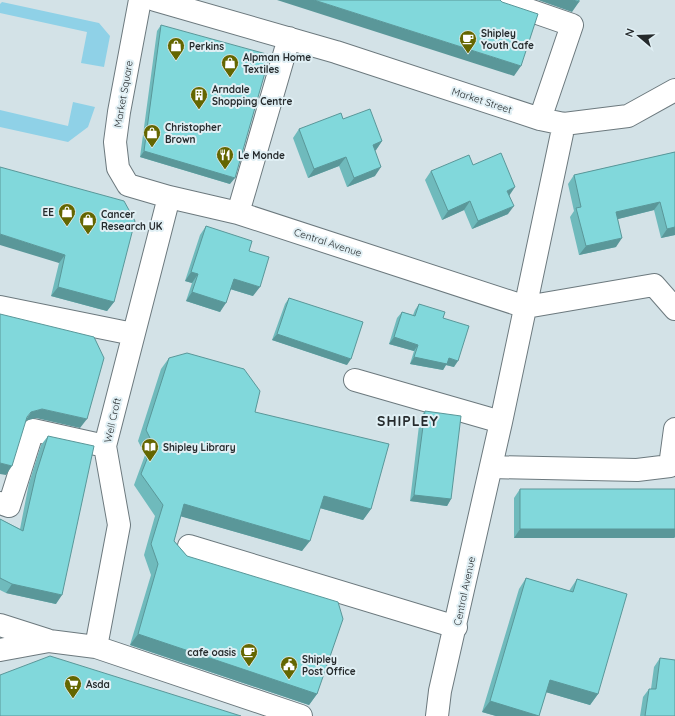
<svg xmlns="http://www.w3.org/2000/svg" width="675" height="716" viewBox="0 0 675 716" font-family="Quicksand,sans-serif">
  <style>
    .green { fill: #8fd1e7 }
    .lines { fill: none; stroke-linecap: round; stroke-linejoin: round }
    .minor-casing { stroke: #6c797e; stroke-width: 24 }
    .minor { stroke: #fff; stroke-width: 22 }
    .wall { fill: #6fbabc }
    .shaded-wall { fill: #5a9799 }
    .building { fill: #81d8db; stroke: #5a9799 }
    .labels { text-anchor: middle; stroke-width: 4; stroke-linejoin: round; paint-order: stroke }
    .poi-label { font-size: 10px; font-weight: bold; fill: #252a2c; stroke: #e0eff4; text-anchor: start }
    .street-label { font-size: 10px; fill: #252a2c; stroke: #e0eff4 }
    .district-label { font-size: 14px; font-weight: bold; letter-spacing: 1px; fill: #252a2c; stroke: #e0eff4 }
  </style>
  <rect width="100%" height="100%" fill="#d3e2e7"/>
  <path class="green" d="M2,2L99,23L110,36L104,67L81,63L87,32L0,13V4Z
    M73,102L95,107L88,127L68,142L0,127V110L68,126Z"/>
  <g class="lines">
    <defs>
      <path id="minor" d="M140,0L119,112L115,142L118,168L128,185L169,197L238,213L526,307L654,285L675,309
        M155,0L336,52L540,119L564,124L628,116L675,90
        M500,0L572,25L540,119
        M238,213L289,38
        M0,307L133,334
        M355,380L501,422
        M491,467L637,470L670,466L675,429
        M0,503L9,506L33,430L105,446
        M189,546L456,627
        M0,625L47,640
        M96,647L119,525L105,446L169,197
        M0,650L49,641L96,647L301,716
        M437,716L440,691L501,422L564,124"/>
    </defs>
    <use href="#minor" class="minor-casing"/>
    <use href="#minor" class="minor"/>
  </g>
  <path class="wall" d="M161,25L230,184L140,157L157,31Z
    M343,119L382,141L376,150L375,151V176L347,187L339,166L308,178L293,138L299,129Z
    M675,152V235L661,238L654,210L618,219L616,247L579,255L570,217L574,211L568,184L574,175Z
    M473,165L510,196L508,214L472,229L464,210L442,220L425,180L431,171Z
    M0,167L114,302L107,311L51,296L59,263Z
    M206,226L249,251L253,296L230,289L220,312L186,301L192,283L185,281L200,235Z
    M289,298L347,365L272,340L285,304Z
    M419,304L443,318L454,367L446,365L443,370L410,364L414,351L389,344L397,318L402,312L413,315L415,310Z
    M169,358L255,412L371,509L363,520L320,508L302,551L181,516L174,541L187,556L317,694L309,705L130,645L151,575L144,555L155,516L134,485L145,455L138,441L161,369Z
    M425,411L451,499L447,506L410,501L420,417Z
    M48,436L56,604L6,593L0,590V519L20,529L29,483L41,445Z
    M520,489H675V537L674,538H514V498Z
    M526,578L569,591L577,579L598,694L590,705L546,692L539,716H496L482,712L519,589Z
    M660,658L675,716H640L643,697L649,689H651L654,667Z"/>
  <path class="shaded-wall" d="M277,0H314L521,66L514,76Z
    M538,0H573L579,2L572,12Z
    M382,141L376,150L367,154L373,145Z
    M144,151L235,178L230,184L140,157Z
    M346,157L339,166L308,178L314,169Z
    M381,167L375,176L347,187L354,178Z
    M515,187L509,196L507,191Z
    M470,201L464,210L442,220L448,211Z
    M660,202L654,210L610,221L616,212Z
    M514,206L508,214L472,229L478,221Z
    M675,227V235L661,238L667,229Z
    M0,234L65,255L59,263L0,245Z
    M622,238L616,247L579,255L586,246Z
    M191,272L198,274L192,283L185,281Z
    M234,279L260,287L253,296L227,288Z
    M58,287L114,302L107,311L51,296Z
    M192,292L226,303L220,312L186,301Z
    M277,334L351,359L347,365L272,340Z
    M394,337L418,345L414,351L389,344Z
    M414,357L449,358L458,361L454,367L446,365L443,370L410,364Z
    M42,409L87,419L80,428L36,418L25,421L31,412Z
    M0,463L12,466L6,475L0,474Z
    M414,495L451,499L447,506L410,501Z
    M324,496L371,509L363,520L316,507Z
    M184,504L310,541L302,551L176,515Z
    M520,529H675V537L674,538H514Z
    M12,584L62,595L56,604L6,593Z
    M138,634L317,694L309,705L130,645Z
    M550,680L598,694L590,705L542,691Z
    M490,701L539,716H496L482,712Z"/>
  <path class="building" d="M314,0H500L502,2L538,14L521,66Z
    M573,0H579V2Z
    M161,25L270,55L235,178L144,151Z
    M370,109L382,141L373,145L381,167L354,178L346,157L314,169L299,129L341,113L343,119Z
    M675,152V227L667,229L660,202L616,212L622,238L586,246L576,208L581,207L574,175Z
    M501,153L515,187L507,191L514,206L478,221L470,201L448,211L431,171L469,155L473,165Z
    M0,167L124,201L135,221L114,302L58,287L65,255L0,234Z
    M206,226L252,241L249,251L269,257L260,287L234,279L226,303L192,292L198,274L191,272Z
    M289,298L363,322L351,359L277,334Z
    M419,304L445,312L443,318L469,326L458,361L449,358L447,364L414,357L418,345L394,337L402,312L415,316Z
    M0,314L94,337L104,358L87,419L42,409L31,412L27,417L12,466L0,463Z
    M187,353L244,369L260,391L255,412L389,444L371,509L324,496L310,541L184,504L174,541L187,556L338,602L343,619L317,694L138,634L158,564L151,544L163,505L141,474L153,444L146,430L169,358Z
    M425,411L461,416L451,499L414,495Z
    M48,436L94,446L62,595L12,584L0,578V519L23,531L36,474Z
    M520,489H675V529H520Z
    M526,578L573,592L577,579L627,594L598,694L550,680L539,716L490,701Z
    M50,656L241,716H0V675Z
    M660,658L675,660V716H645L649,689H656Z"/>
  <defs>
    <symbol id="cafe-pin" viewBox="-11 -11 22 30"><path d="M0 17L-7.5 6A9.5 9.5 0 1 1 7.5 6Z" fill="#646600" stroke="#e0eff4"/><path d="M-5.5-4.5H6V0H3Q3 3.5 0 3.5H-2.5Q-5.5 3.5-5.5 0ZM3-3.2v2h1.7v-2ZM-6 4.5H4V6H-6Z" fill="#fff"/></symbol>
    <symbol id="shop-pin" viewBox="-11 -11 22 30"><path d="M0 17L-7.5 6A9.5 9.5 0 1 1 7.5 6Z" fill="#646600" stroke="#e0eff4"/><path d="M-5-2.5h2.3a2.7 3.5 0 0 1 5.4 0H5L5.5 6h-11ZM-1.5-2.5h3a1.5 2.3 0 0 0-3 0Z" fill="#fff"/></symbol>
    <symbol id="building-pin" viewBox="-11 -11 22 30"><path d="M0 17L-7.5 6A9.5 9.5 0 1 1 7.5 6Z" fill="#646600" stroke="#e0eff4"/><path d="M-4-6H4V6H1V3H-1V6H-4ZM-2.5-4.3h1.7v1.8h-1.7ZM.8-4.3h1.7v1.8H.8ZM-2.5-1h1.7V.8h-1.7ZM.8-1h1.7V.8H.8Z" fill="#fff"/></symbol>
    <symbol id="restaurant-pin" viewBox="-11 -11 22 30"><path d="M0 17L-7.5 6A9.5 9.5 0 1 1 7.5 6Z" fill="#646600" stroke="#e0eff4"/><path d="M-5-6h1v4h1v-4h1v4h1v-4h1v5L-1.5 .5V6h-2V.5L-5-1ZM5-6V6H3V1.5H1.5Q1.5-4 5-6Z" fill="#fff"/></symbol>
    <symbol id="library-pin" viewBox="-11 -11 22 30"><path d="M0 17L-7.5 6A9.5 9.5 0 1 1 7.5 6Z" fill="#646600" stroke="#e0eff4"/><path d="M-6-4Q-3-5.5-.7-3.5V5Q-3 3-6 4ZM6-4Q3-5.5 .7-3.5V5Q3 3 6 4Z" fill="#fff"/></symbol>
    <symbol id="civic-pin" viewBox="-11 -11 22 30"><path d="M0 17L-7.5 6A9.5 9.5 0 1 1 7.5 6Z" fill="#646600" stroke="#e0eff4"/><path d="M-.6-6.5H3V-4.5H.6V-3L4-1V1h2V6H-6V1h2V-1L-.6-3ZM-1.2 2.5V6h2.4V2.5Z" fill="#fff"/></symbol>
    <symbol id="supermarket-pin" viewBox="-11 -11 22 30"><path d="M0 17L-7.5 6A9.5 9.5 0 1 1 7.5 6Z" fill="#646600" stroke="#e0eff4"/><path d="M-6-5.5h2.5l.6 2H6L4.5 2H-2.5L-4.4-4H-6ZM-1.5 3.2a1.3 1.3 0 1 0 .1 0ZM3 3.2a1.3 1.3 0 1 0 .1 0Z" fill="#fff"/></symbol>
  </defs>
  <g fill-rule="evenodd">
    <use href="#cafe-pin" x="458" y="29" width="20" height="27"/>
    <use href="#shop-pin" x="166" y="36" width="20" height="27"/>
    <use href="#shop-pin" x="220" y="53" width="20" height="27"/>
    <use href="#building-pin" x="189" y="85" width="20" height="27"/>
    <use href="#shop-pin" x="142" y="123" width="20" height="27"/>
    <use href="#restaurant-pin" x="215" y="145" width="20" height="27"/>
    <use href="#shop-pin" x="57" y="202" width="20" height="27"/>
    <use href="#shop-pin" x="78" y="210" width="20" height="27"/>
    <use href="#library-pin" x="140" y="437" width="20" height="27"/>
    <use href="#cafe-pin" x="239" y="642" width="20" height="27"/>
    <use href="#civic-pin" x="279" y="655" width="20" height="27"/>
    <use href="#supermarket-pin" x="63" y="674" width="20" height="27"/>
  </g>
  <g class="labels">
    <g class="poi-label">
      <text x="481" y="37">Shipley<tspan x="481" dy="12">Youth Cafe</tspan></text>
      <text x="189" y="50">Perkins</text>
      <text x="243" y="61">Alpman Home<tspan x="243" dy="12">Textiles</tspan></text>
      <text x="212" y="93">Arndale<tspan x="212" dy="12">Shopping Centre</tspan></text>
      <text x="165" y="131">Christopher<tspan x="165" dy="12">Brown</tspan></text>
      <text x="238" y="159">Le Monde</text>
      <text x="54" y="216" text-anchor="end">EE</text>
      <text x="101" y="218">Cancer<tspan x="101" dy="12">Research UK</tspan></text>
      <text x="163" y="451">Shipley Library</text>
      <text x="236" y="656" text-anchor="end">cafe oasis</text>
      <text x="302" y="663">Shipley<tspan x="302" dy="12">Post Office</tspan></text>
      <text x="86" y="688">Asda</text>
    </g>
    <g class="street-label">
      <text transform="translate(123 94) rotate(-80)" y="4">Market Square</text>
      <text transform="translate(482 100) rotate(18)" y="4">Market Street</text>
      <text transform="translate(328 242) rotate(18)" y="4">Central Avenue</text>
      <text transform="translate(112 420) rotate(-77)" y="4">Well Croft</text>
      <text transform="translate(464 591) rotate(-78)" y="4">Central Avenue</text>
    </g>
    <g class="district-label">
      <text x="408" y="426">SHIPLEY</text>
    </g>
  </g>
  <g transform="translate(639 36) rotate(289)" stroke="#e0eff4" stroke-width="3" paint-order="stroke">
  <path d="M0-3L7 15L0 10L-7 15Z" fill="#252a2c"/>
  <text y="-6" font-size="11" font-weight="bold" text-anchor="middle" fill="#252a2c">N</text>
  </g>
</svg>
